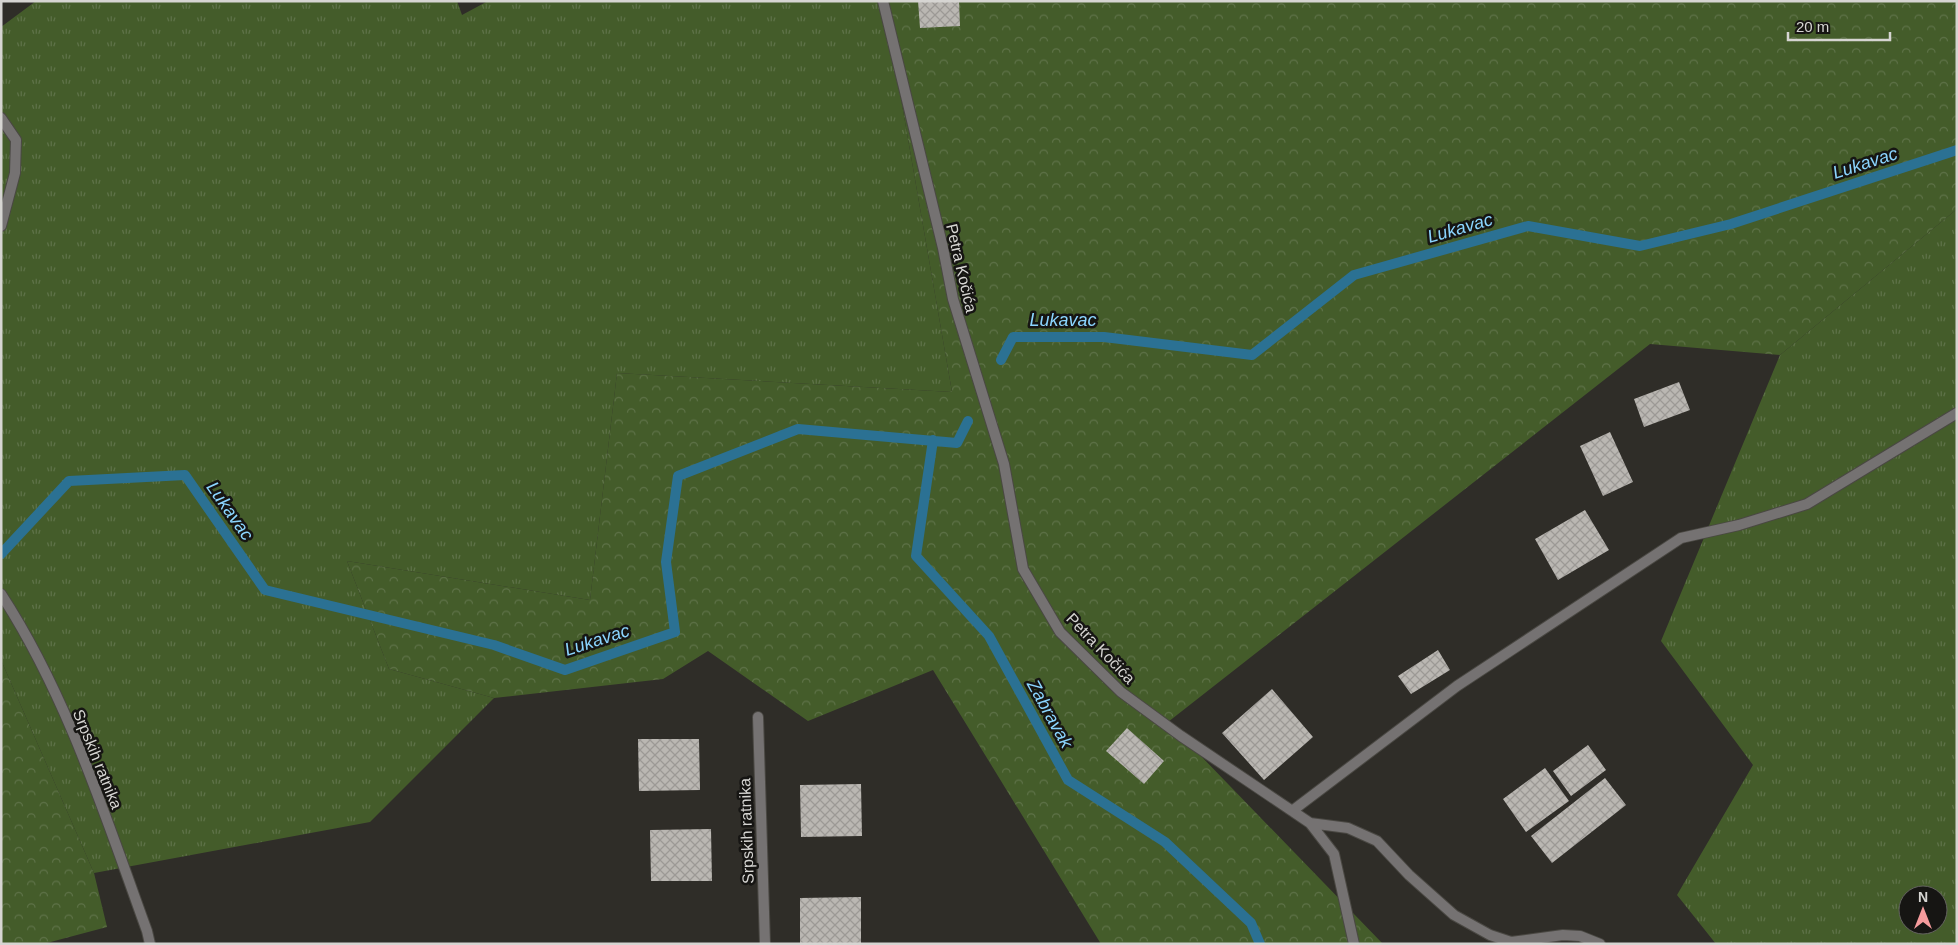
<svg xmlns="http://www.w3.org/2000/svg" width="1958" height="945" viewBox="0 0 1958 945" font-family="Helvetica,sans-serif">
  <style>
    .grass { fill: url(#grass-tufts); fill-rule: evenodd }
    .forest { fill: url(#forest-crowns) }
    .lines { fill: none; stroke-linecap: round; stroke-linejoin: round }
    .stream { stroke: #2b7193; stroke-width: 10 }
    .building { fill: url(#building-cross-hatch) }
    .minor-casing { stroke: #4a4843; stroke-width: 12 }
    .minor { stroke: #757272; stroke-width: 10 }
    .labels { text-anchor: middle; stroke-width: 5; stroke-linejoin: round; paint-order: stroke }
    .street-label { font-size: 16px; fill: #d6d5d2; stroke: #161513 }
    .water-label { font-size: 18px; font-style: italic; fill: #8bd5ff; stroke: #161513 }
  </style>
  <defs>
    <pattern id="grass-tufts" width="24" height="20" patternUnits="userSpaceOnUse" patternTransform="scale(1.25)"><rect width="24" height="20" fill="#445c2a"/><path d="M3 7l-1-3M5 7V3M7 7l1-3M15 17l-1-3M17 17v-4M19 17l1-3" fill="none" stroke="#5e7248"/></pattern>
    <pattern id="forest-crowns" width="20" height="18" patternUnits="userSpaceOnUse" patternTransform="scale(1.25)"><rect width="20" height="18" fill="#445c2a"/><path d="M2 6a3 3 0 1 1 6 0M12 15a3 3 0 1 1 6 0" fill="none" stroke="#5e7248"/></pattern>
    <pattern id="building-cross-hatch" width="8" height="8" patternUnits="userSpaceOnUse" patternTransform="scale(1.25)"><rect width="8" height="8" fill="#bab7b2"/><path d="M0 0l8 8M0 8l8-8" fill="none" stroke="#9c9995"/></pattern>
  </defs>
  <rect width="100%" height="100%" fill="#2f2d28"/>
  <path class="grass" d="M36,1H457L462,15L488,1H884L952,392L617,373L590,600L347,561L389,669L494,698L370,822L94,873L1,660V27Z
    M1957,209V944H1716L1677,895L1753,765L1661,641L1780,355ZM1908,895H1938V925H1908Z"/>
  <path class="forest" d="M884,1H1957V209L1780,355L1650,344L1168,722L1383,944H1101L933,670L808,721L708,651L663,679L494,698L389,669L347,561L590,600L617,373L952,392Z
    M1,660L94,873L107,927L43,944H1Z"/>
  <g class="lines">
    <path class="stream" d="M1001,360L1013,337H1104L1252,355L1354,275L1528,226L1640,246L1731,224L1957,150
      M933,440L916,556L989,636L1068,780L1165,842L1251,923L1260,944
      M1,554L69,481L185,475L265,590L494,645L565,670L675,632L666,562L678,476L798,429L957,443L968,421"/>
  </g>
  <path class="building" d="M918,1H959L960,26L920,28Z
    M1679,382L1690,410L1644,427L1634,399Z
    M1610,432L1633,482L1603,496L1580,446Z
    M1585,510L1609,550L1558,580L1535,539Z
    M1438,650L1450,670L1411,694L1398,676Z
    M1272,689L1313,737L1264,780L1222,733Z
    M1127,728L1164,761L1144,784L1106,751Z
    M638,739H699L700,790L639,791Z
    M1588,745L1606,770L1571,796L1553,771Z
    M1545,768L1569,801L1526,832L1503,799Z
    M1605,778L1626,805L1552,863L1531,836Z
    M861,784L862,836L801,837L800,785Z
    M711,829L712,881H651L650,830Z
    M861,897V944H800V898Z"/>
  <g class="lines">
    <defs>
      <path id="minor" d="M883,1L943,248L953,299L1004,464L1023,569L1060,632L1121,692L1181,736L1310,823L1348,828L1377,841L1409,875L1454,915L1490,935L1511,942L1563,935L1580,936L1600,944
        M1,118L16,140L15,173L1,226
        M1,594C68,697 105,816 147,931L150,944
        M758,717L765,944
        M1292,811L1457,686L1681,538L1739,525L1807,504L1957,413
        M1310,823L1334,854L1354,944"/>
    </defs>
    <use href="#minor" class="minor-casing"/>
    <use href="#minor" class="minor"/>
  </g>
  <g class="labels">
    <g class="street-label">
      <text transform="translate(962 268) rotate(77)" y="6">Petra Kočića</text>
      <text transform="translate(1101 648) rotate(46)" y="6">Petra Kočića</text>
      <text transform="translate(98 759) rotate(68)" y="6">Srpskih ratnika</text>
      <text transform="translate(746 831) rotate(-92)" y="6">Srpskih ratnika</text>
    </g>
    <g class="water-label">
      <text transform="translate(1865 163) rotate(-18)" y="6">Lukavac</text>
      <text transform="translate(1460 228) rotate(-16)" y="6">Lukavac</text>
      <text x="1063" y="326">Lukavac</text>
      <text transform="translate(230 511) rotate(55)" y="6">Lukavac</text>
      <text transform="translate(597 640) rotate(-18)" y="6">Lukavac</text>
      <text transform="translate(1050 714) rotate(61)" y="6">Zabravak</text>
    </g>
  </g>
  <rect width="1958" height="945" fill="none" stroke="#d6d5d2" stroke-width="5"/>
  <g transform="translate(1923 910)"><circle r="24" fill="#161513" stroke="#63625f"/>
  <path d="M0-4L9 19L0 12L-9 19Z" fill="#f59b9c"/>
  <text y="-8" font-size="14" font-weight="bold" text-anchor="middle" fill="#d6d5d2">N</text>
  </g>
  <path d="M1788 32v8h102v-8" fill="none" stroke="#d6d5d2" stroke-width="2.5"/>
  <text x="1796" y="32" font-size="15" fill="#d6d5d2" stroke="#161513" stroke-width="4" paint-order="stroke">20 m</text>
</svg>
